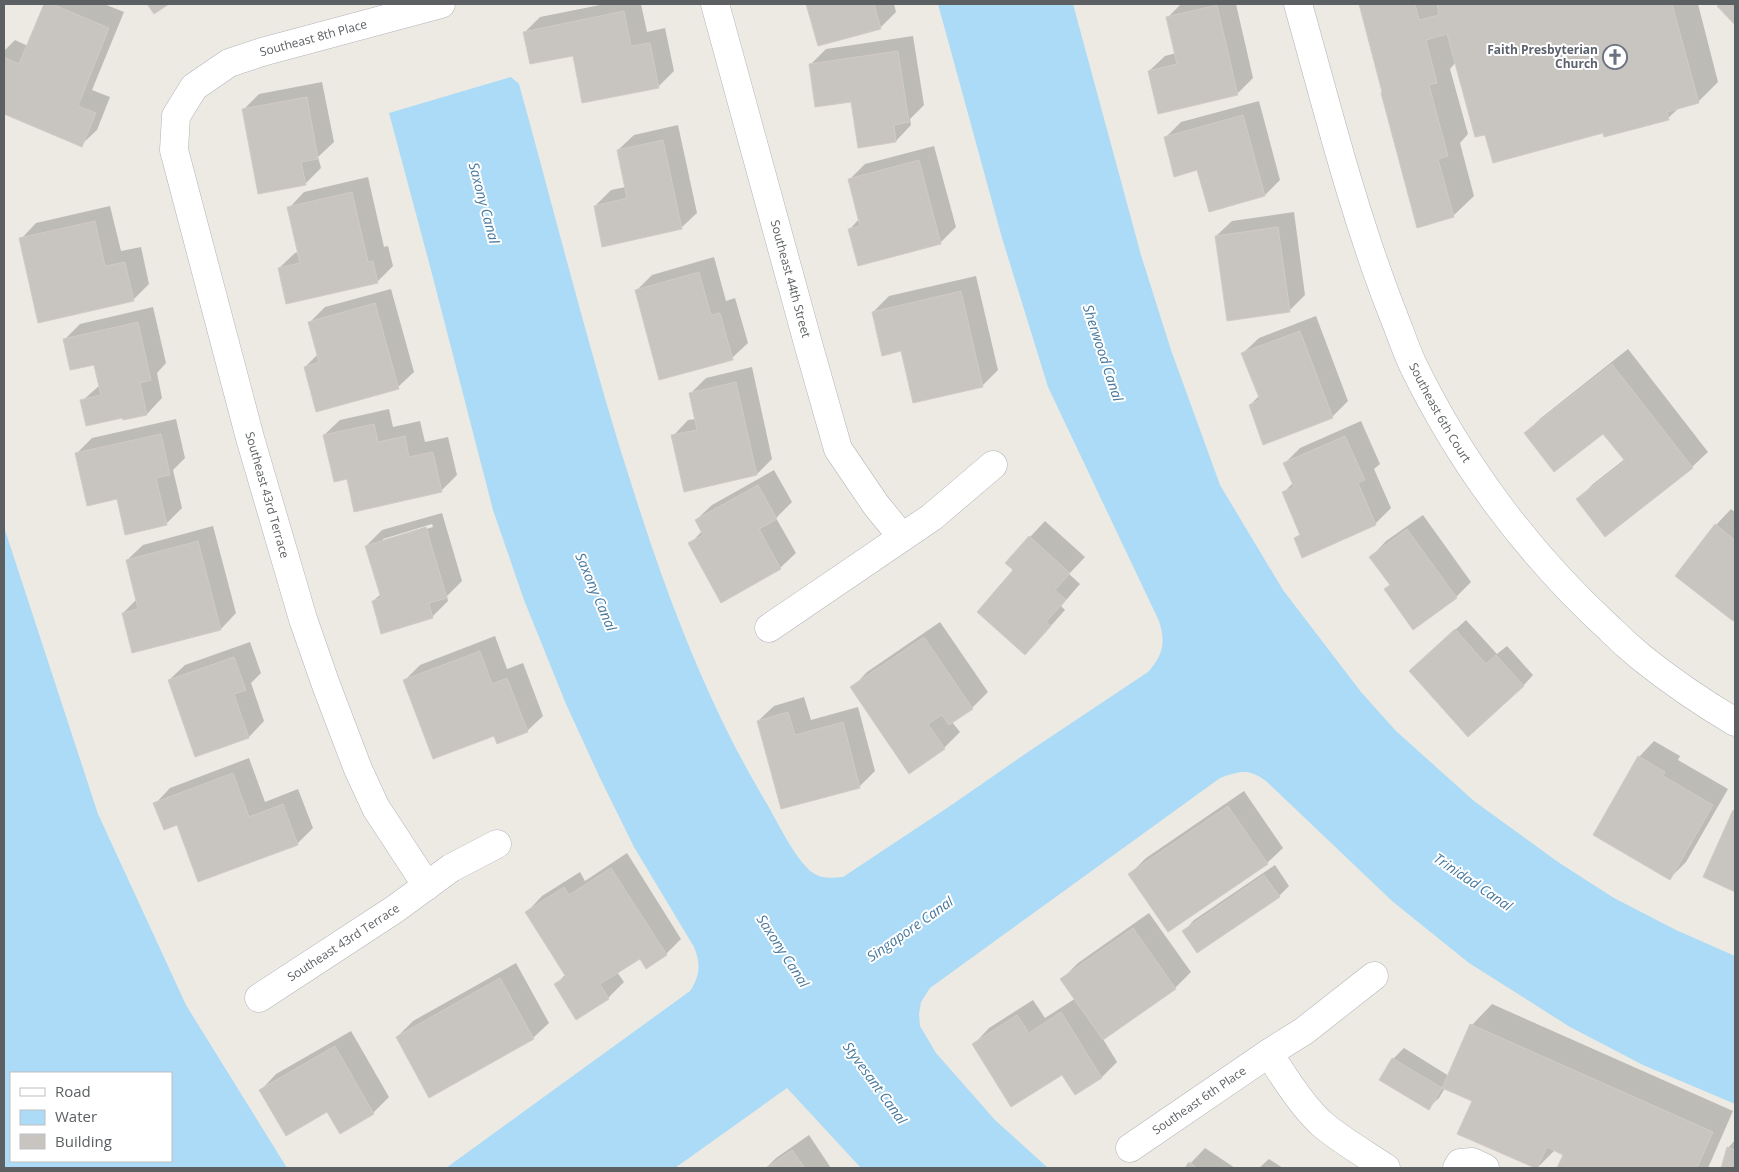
<svg xmlns="http://www.w3.org/2000/svg" width="1739" height="1172" viewBox="0 0 1739 1172" font-family="'Open Sans',sans-serif">
  <style>
    .water { fill: #abdbf6; fill-rule: evenodd }
    .shadow { fill: #0003; fill-rule: evenodd }
    .building { fill: #c8c5c0; stroke: #d1cbc3 }
    .lines { fill: none; stroke-linecap: round; stroke-linejoin: round }
    .minor-casing { stroke: #b1b4b8; stroke-width: 29 }
    .minor { stroke: #fff; stroke-width: 28 }
    .labels { text-anchor: middle; stroke-width: 4; stroke-linejoin: round; paint-order: stroke }
    .street-label { font-size: 12px; fill: #5c6063; stroke: #fff }
    .worship-label { font-size: 12px; font-weight: bold; fill: #5b616d; stroke: #fff; text-anchor: end }
    .water-label { font-size: 14px; font-style: italic; fill: #47789d; stroke: #fff }
  </style>
  <rect width="100%" height="100%" fill="#edeae4"/>
  <path class="water" d="M938,4H1073L1141,255L1171,350L1220,485L1283,590L1361,692L1396,731L1474,801L1558,862L1614,898L1676,930L1735,956V1104L1643,1065L1570,1027L1469,963L1392,901L1266,781C1248,768 1240,771 1220,778L930,988L921,1002L919,1014L920,1026L936,1053L995,1120L1048,1168H861L787,1088L675,1168H446L690,991C700,976 701,964 694,947L634,847L600,778L566,704L524,600L493,510L431,270L389,113L511,77L519,84C556,217 589,352 631,483C666,594 707,704 767,804C778,823 796,861 813,873C822,879 833,878 843,877L950,806L1028,752L1148,672C1163,655 1166,643 1159,621L1048,387L1002,238Z
    M4,527L98,814L186,1005L287,1168H4ZM11,1073H171V1161H11Z"/>
  <path class="shadow" d="M45,4H104L124,12L92,90L110,97L97,130L81,145L4,113V51L15,40L28,46Z
    M605,4H641L647,32L665,28L674,71L658,87L574,54L524,33L540,17Z
    M807,4H894L896,12L880,28L818,44Z
    M1181,4H1236L1253,78L1237,94L1149,71L1165,56L1176,53L1168,17Z
    M1360,4H1698L1718,82L1698,102L1679,108L1668,118L1604,132L1486,133L1456,62L1450,69L1468,134L1460,143L1474,196L1453,216L1383,92Z
    M913,36L924,105L910,119L911,125L896,141L852,100L810,65L826,49Z
    M322,82L334,142L318,157L321,168L305,184L243,110L259,94Z
    M1259,101L1280,180L1265,195L1210,210L1198,169L1165,138L1181,122Z
    M678,125L697,213L681,228L595,206L611,190L626,187L618,150L634,135Z
    M934,146L956,227L940,243L850,229L859,219L849,180L865,164Z
    M368,177L384,247L388,246L393,266L377,282L279,268L295,253L298,252L289,208L304,192Z
    M110,206L121,251L141,247L149,284L133,300L21,239L36,223Z
    M1294,212L1305,295L1289,311L1216,236L1232,221Z
    M714,257L726,301L735,298L748,343L732,358L636,291L652,275Z
    M976,276L998,370L982,386L902,350L873,312L889,296Z
    M391,289L414,372L398,387L305,367L318,354L310,322L325,307Z
    M153,307L166,363L157,373L162,398L147,414L123,416L82,401L100,385L95,363L65,339L80,324Z
    M1316,316L1348,401L1333,416L1264,443L1250,405L1259,396L1243,353L1259,338Z
    M1628,349L1708,452L1692,467L1578,499L1593,484L1625,459L1604,432L1525,433L1541,418Z
    M752,367L772,459L757,474L673,436L688,420L696,419L690,394L706,378Z
    M389,409L393,427L420,421L425,442L448,437L457,475L442,490L348,478L324,435L340,420Z
    M176,419L185,458L173,470L182,508L166,524L118,497L76,454L92,438Z
    M1361,421L1380,464L1374,469L1391,508L1375,524L1295,539L1301,533L1283,493L1293,483L1284,464L1300,448Z
    M774,470L792,502L776,518L796,553L780,568L690,544L702,531L696,520L712,505Z
    M1731,509L1735,512V617L1733,619L1677,575L1716,525Z
    M442,513L462,581L447,596L448,601L432,617L373,601L381,594L366,546L382,530ZM432,524L433,527L383,542V539Z
    M1423,515L1471,582L1456,597L1371,557L1386,541Z
    M1045,521L1085,557L1069,574L1080,584L1061,606L1065,610L1041,637L1015,570L1030,537Z
    M213,526L236,613L221,629L123,613L137,599L127,560L143,545Z
    M1466,620L1497,654L1507,646L1533,675L1523,686L1421,661Z
    M940,622L988,692L972,708L952,722L960,732L944,748L852,688L867,672Z
    M495,636L507,669L523,663L543,716L527,731L495,734L405,680L420,665Z
    M250,642L261,673L251,683L264,721L249,737L196,756L169,680L185,665Z
    M804,697L811,720L858,707L875,771L859,787L758,721L774,706Z
    M1654,741L1680,756L1678,760L1728,789L1686,862L1670,878L1639,757Z
    M249,758L265,802L298,789L313,828L297,844L178,824L155,804L170,788Z
    M1244,791L1283,848L1267,863L1130,874L1146,858Z
    M1735,810V890L1705,876Z
    M627,853L681,939L666,954L640,957L617,972L624,982L608,998L555,985L566,974L527,912L542,896L580,872L585,881Z
    M1275,865L1289,886L1279,896L1184,931L1194,920Z
    M1149,913L1191,972L1175,988L1103,1039L1117,1062L1102,1077L1076,1094L1063,1073L974,1044L989,1028L1033,1000L1045,1018L1076,998L1062,979L1078,963Z
    M516,963L549,1023L533,1038L397,1037L413,1021Z
    M1492,1004L1733,1111L1708,1168H1558L1565,1154L1555,1150L1537,1168L1473,1100L1445,1088L1439,1098L1428,1108L1393,1059L1404,1048L1449,1076L1472,1025Z
    M351,1031L389,1097L373,1113L328,1110L261,1090L276,1074Z
    M809,1135L831,1168H766L776,1158Z
    M1735,1140V1168H1722L1728,1148Z
    M1205,1148L1235,1168H1186Z
    M1269,1159L1283,1168H1259Z"/>
  <path class="building" d="M44,4H52L109,28L78,106L96,113L82,147L4,114V57L19,64Z
    M147,4H169L154,14Z
    M806,4H874L881,29L818,46Z
    M1359,4H1415L1419,20L1439,15L1437,4H1672L1699,103L1667,112L1669,120L1604,137L1603,133L1493,163L1485,135L1475,137L1447,34L1426,40L1437,83L1429,85L1448,156L1438,159L1454,217L1417,228L1381,93L1382,92Z
    M1720,4H1735V25L1717,6Z
    M1217,5L1238,95L1158,114L1148,71L1177,64L1166,17Z
    M624,11L631,46L650,43L659,88L582,103L573,56L530,64L523,32Z
    M898,51L909,122L894,125L896,142L858,148L851,102L815,107L809,64Z
    M307,97L318,159L301,162L306,185L258,194L242,109Z
    M1243,115L1265,196L1209,212L1197,170L1174,177L1164,137Z
    M663,140L682,229L602,247L594,206L627,198L617,150Z
    M919,160L941,244L858,266L848,229L860,226L848,179Z
    M352,192L368,262L373,261L378,283L286,304L278,268L300,263L287,207Z
    M95,221L105,266L125,262L134,301L38,323L19,238Z
    M1278,227L1290,312L1227,321L1215,236Z
    M699,272L711,315L720,313L733,360L659,380L635,290Z
    M961,291L983,387L913,403L901,351L882,356L872,312Z
    M375,303L399,389L316,412L304,367L319,362L308,322Z
    M138,322L151,380L140,383L147,415L123,420L122,418L86,426L80,400L101,395L94,365L70,370L63,339Z
    M1300,331L1333,418L1263,445L1249,405L1260,400L1241,353Z
    M1612,364L1693,468L1605,537L1576,499L1625,461L1603,434L1554,472L1524,433Z
    M736,382L757,475L684,492L671,435L697,430L689,393Z
    M374,424L378,442L405,436L409,457L433,452L442,492L354,512L347,479L334,482L323,435Z
    M161,434L170,475L156,478L167,525L125,535L117,499L87,506L75,453Z
    M1345,436L1365,480L1358,483L1376,525L1302,558L1294,538L1300,535L1282,492L1294,487L1283,463Z
    M758,485L777,519L759,529L781,569L721,603L688,543L703,535L695,520Z
    M1715,524L1735,540V618L1733,621L1675,576Z
    M426,527L447,598L429,603L433,618L381,634L372,601L381,598L365,546Z
    M1407,529L1457,598L1413,630L1384,589L1390,585L1369,557Z
    M1029,536L1070,573L1055,590L1066,600L1046,622L1051,626L1025,655L977,612L1013,570L1005,563Z
    M198,541L221,630L132,653L122,613L138,609L126,560Z
    M1455,629L1486,664L1496,655L1524,686L1468,737L1409,671Z
    M924,637L973,709L949,725L942,715L928,724L945,749L909,774L850,687Z
    M480,651L492,684L507,678L528,732L497,744L494,736L433,759L403,680Z
    M234,657L246,690L234,694L249,738L195,757L168,680Z
    M788,712L795,735L843,722L860,788L781,809L757,721Z
    M1638,756L1665,772L1663,776L1713,805L1670,880L1593,835Z
    M233,773L249,817L283,804L298,845L198,882L177,825L164,830L153,803Z
    M1228,806L1268,864L1168,932L1128,874Z
    M1733,810L1735,811V892L1703,877Z
    M611,868L667,955L646,969L640,959L600,984L609,999L576,1020L554,984L566,977L525,912L564,887L569,895Z
    M1264,875L1280,897L1197,953L1182,931Z
    M1133,928L1176,989L1103,1040L1060,979Z
    M500,978L534,1039L429,1098L396,1037Z
    M1061,1012L1102,1078L1075,1095L1062,1075L1011,1107L972,1044L1017,1015L1029,1033Z
    M1470,1024L1713,1132L1697,1168H1557L1563,1155L1547,1147L1537,1168H1535L1457,1134L1472,1101L1442,1088Z
    M335,1046L374,1114L340,1134L327,1112L286,1136L259,1090Z
    M1392,1058L1442,1088L1429,1110L1379,1080Z
    M1727,1147L1735,1150V1168H1721Z
    M792,1150L805,1168H766Z
    M1189,1162L1197,1168H1185Z"/>
  <g class="lines">
    <defs>
      <g id="minor">
        <path id="s1" d="M715,4L809,347L838,449L876,505L902,537"/>
        <path id="s2" d="M1298,4C1327,107 1353,212 1392,312C1399,329 1405,348 1413,365C1461,464 1529,555 1610,629C1620,639 1631,649 1642,658C1672,682 1703,703 1735,722"/>
        <path d="M769,628L932,517L993,465"/>
        <path id="s3" d="M427,886L376,808L358,769L326,685L303,619L250,438L174,150L176,116L194,87L229,63L262,52L441,4"/>
        <path id="s4" d="M259,998L395,909L451,868L497,844"/>
        <path d="M1269,1053C1283,1076 1303,1107 1322,1124C1342,1141 1365,1154 1386,1168"/>
        <path id="s5" d="M1130,1148L1269,1053L1304,1031L1374,976"/>
        <path d="M1457,1168L1460,1163L1472,1162L1485,1168"/>
      </g>
    </defs>
    <use href="#minor" class="minor-casing"/>
    <use href="#minor" class="minor"/>
  </g>
  <defs>
    <symbol id="church-ring" viewBox="-11 -11 22 22"><circle r="9.5" fill="#fff" stroke="#6b7280" stroke-width="1.5"/><path d="M-1.2-6h2.4v3.5h3.3v2.4h-3.3V6h-2.4V-.1h-3.3v-2.4h3.3Z" fill="#6b7280"/></symbol>
  </defs>
  <g fill-rule="evenodd">
    <use href="#church-ring" x="1601" y="43" width="28" height="28"/>
  </g>
  <g class="labels">
    <g class="street-label">
      <text dy="4" stroke="none"><textPath href="#s3" startOffset="981">Southeast 8th Place</textPath></text>
      <text dy="4" stroke="none"><textPath href="#s1" startOffset="285">Southeast 44th Street</textPath></text>
      <text dy="4" stroke="none"><textPath href="#s2" startOffset="434">Southeast 6th Court</textPath></text>
      <text transform="translate(267 495) rotate(74)" y="4">Southeast 43rd Terrace</text>
      <text dy="4" stroke="none"><textPath href="#s4" startOffset="101">Southeast 43rd Terrace</textPath></text>
      <text dy="4" stroke="none"><textPath href="#s5" startOffset="84">Southeast 6th Place</textPath></text>
    </g>
    <g class="worship-label">
      <text x="1598" y="54">Faith Presbyterian<tspan x="1598" dy="14">Church</tspan></text>
    </g>
    <g class="water-label">
      <text transform="translate(484 203) rotate(75)" y="5">Saxony Canal</text>
      <text transform="translate(1103 353) rotate(72)" y="5">Sherwood Canal</text>
      <text transform="translate(596 592) rotate(67)" y="5">Saxony Canal</text>
      <text transform="translate(1473 882) rotate(34)" y="5">Trinidad Canal</text>
      <text transform="translate(910 929) rotate(-35)" y="5">Singapore Canal</text>
      <text transform="translate(783 951) rotate(57)" y="5">Saxony Canal</text>
      <text transform="translate(875 1083) rotate(54)" y="5">Styvesant Canal</text>
    </g>
  </g>
  <rect width="1739" height="1172" fill="none" stroke="#5c6063" stroke-width="10"/>
  <rect x="10" y="1072" width="162" height="90" fill="#ffffff" stroke="#bebfc1"/>
  <rect x="20" y="1088" width="25" height="8" fill="#ffffff" stroke="#bebfc1"/>
  <text x="55" y="1097" font-size="15" fill="#5c6063">Road</text>
  <rect x="20" y="1110" width="25" height="15" fill="#abdbf6" stroke="#bebfc1"/>
  <text x="55" y="1122" font-size="15" fill="#5c6063">Water</text>
  <rect x="20" y="1134" width="25" height="15" fill="#c8c5c0" stroke="#bebfc1"/>
  <text x="55" y="1147" font-size="15" fill="#5c6063">Building</text>
</svg>
